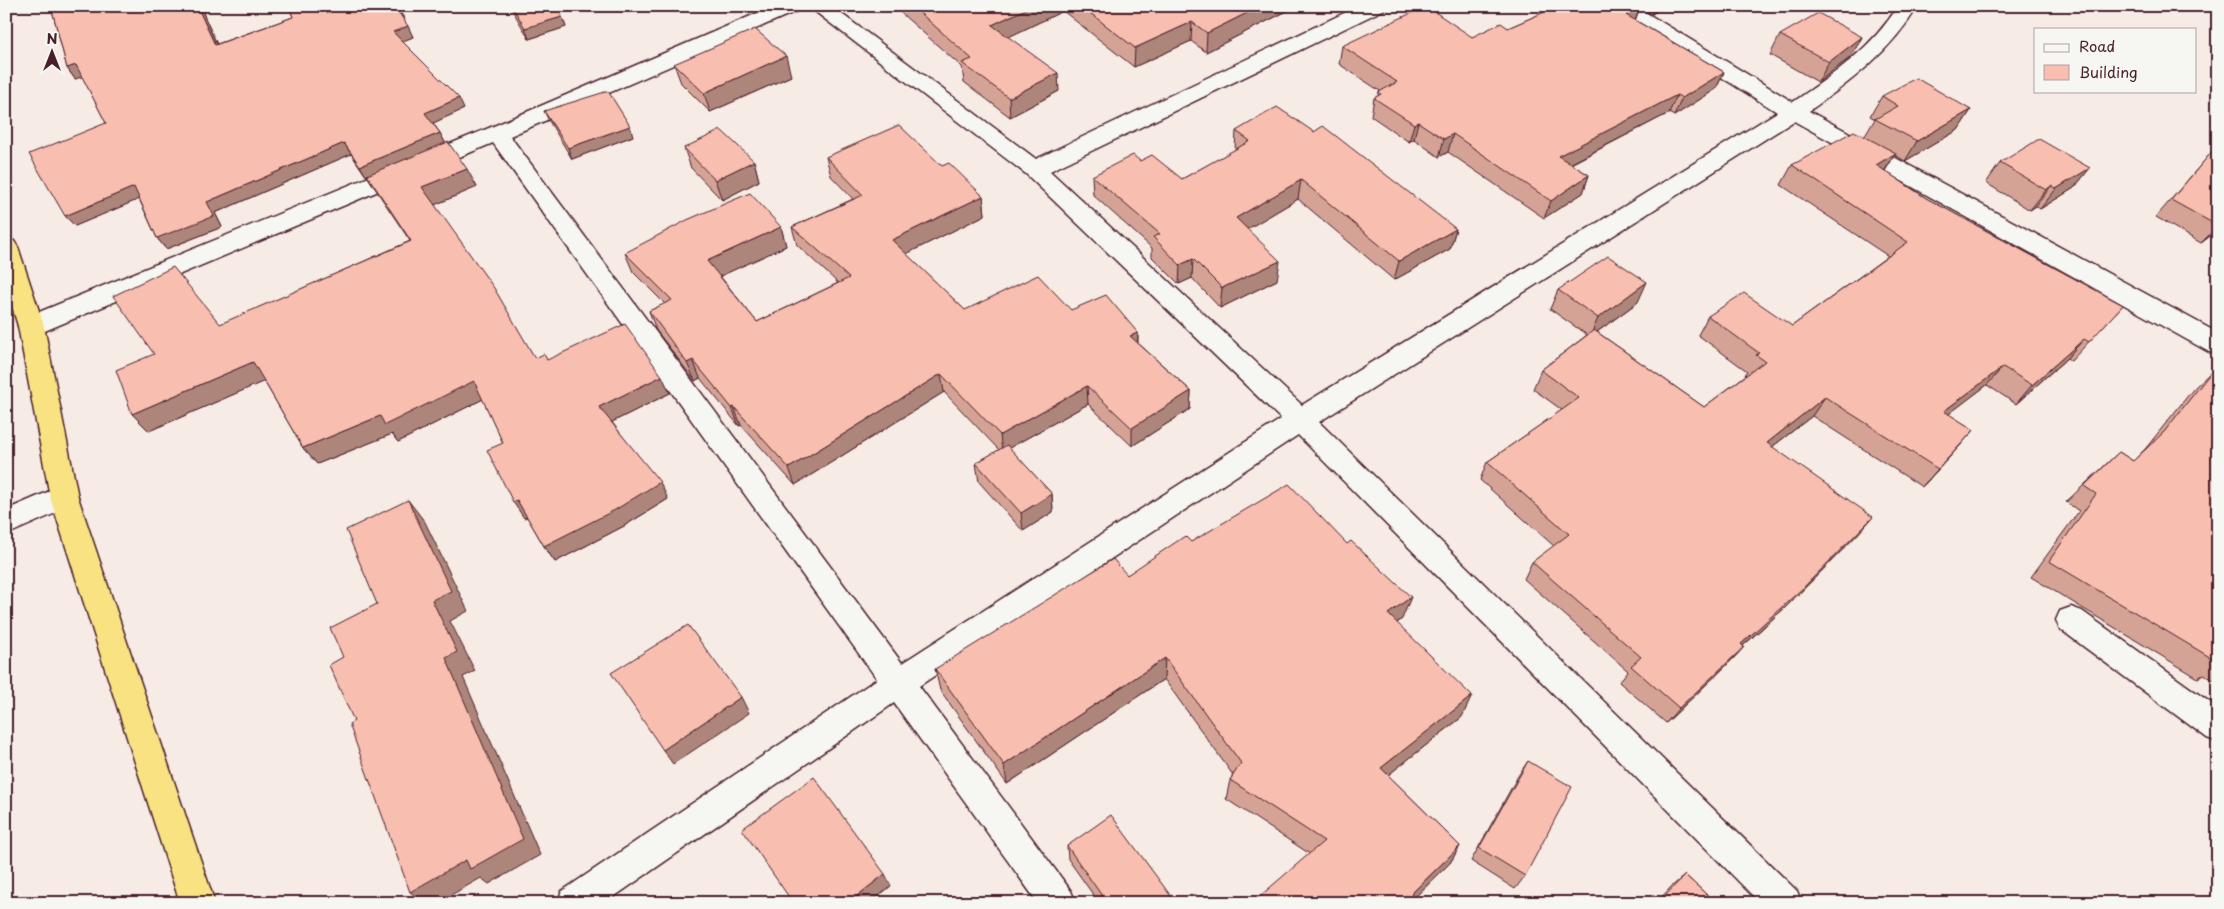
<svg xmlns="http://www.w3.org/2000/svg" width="2224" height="909" viewBox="0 0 2224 909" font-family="'Playpen Sans',sans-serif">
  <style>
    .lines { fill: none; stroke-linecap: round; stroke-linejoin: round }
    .minor-casing { stroke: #4a1f2b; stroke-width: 3 }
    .trunk-casing { stroke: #4a1f2b; stroke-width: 3 }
    .minor { fill: #f6f6f2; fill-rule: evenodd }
    .trunk { fill: #f8e281; fill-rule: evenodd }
    .wall { fill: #d5a396; stroke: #4a1f2b }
    .shaded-wall { fill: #ae857a; stroke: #4a1f2b }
    .building { fill: #f8beaf; stroke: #4a1f2b }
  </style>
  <rect width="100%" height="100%" fill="#f6ebe5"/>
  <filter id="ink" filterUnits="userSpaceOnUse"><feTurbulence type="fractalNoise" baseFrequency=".02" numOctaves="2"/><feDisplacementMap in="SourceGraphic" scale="10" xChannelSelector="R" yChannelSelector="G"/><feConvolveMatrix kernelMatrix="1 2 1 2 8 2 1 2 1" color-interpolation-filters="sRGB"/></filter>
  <g filter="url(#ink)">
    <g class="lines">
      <defs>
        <path id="minor" d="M774,6H802L799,10L510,136L902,663L1281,419L1026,174L808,6H831L1036,159L1359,6H1386L1383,10L1050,171L1302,405L1777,112L1614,10L1611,6H1635L1793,102C1833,75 1872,48 1898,6H1918C1890,52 1852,81 1809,111L2218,333V354L2209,352L1794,121L1319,422L1797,891L1802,903H1760L1298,435L919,686L1071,891L1076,903H1038L894,703L605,903H557L562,891L877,679L493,143L40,333L31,335L22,333L18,326L22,319L489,128Z
          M64,485L74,489L78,497L74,505L6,535V510Z
          M2071,607L2082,611L2218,708V742L2207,738L2060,629L2056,620L2060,611Z"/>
        <path id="trunk" d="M6,239L14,241L18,247L44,326L78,497L215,903H180L50,497L18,326L6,287Z"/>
      </defs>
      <use href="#minor" class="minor-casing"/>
      <use href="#trunk" class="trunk-casing"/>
      <use href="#minor" class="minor"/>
      <use href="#trunk" class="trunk"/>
    </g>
    <path class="wall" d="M51,6H201L205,18L217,44L293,17L289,6H400L397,7L405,20L404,21L413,37L402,41L464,109L433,123L440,133L445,143L477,187L434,205L535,358L547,360L670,393L612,422L668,499L624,526L555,562L544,546L527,517L524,518L503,443L483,399L398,442L392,434L317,464L303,448L264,381L149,431L154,354L410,241L378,193L367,176H366L351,154L215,213L222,227L166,249L157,238L139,199L75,226L65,216L106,123L82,76L75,79L67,68Z
      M510,6H556L562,17L566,27L529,39Z
      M893,6H1291V9L1206,52L1191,41L1134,67L1063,11L1008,37L1059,91L1010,117L964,82L962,67Z
      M1558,6H1665L1652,14L1640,7L1635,20L1724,72L1716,89L1674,116L1669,113L1571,164L1589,175L1583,193L1544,218L1448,152L1439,157L1414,139L1409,142L1371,116L1374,98L1378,96L1379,92L1380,91L1339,64L1342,46L1472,37L1508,28Z
      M1780,35L1862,37L1851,57L1818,82L1770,55Z
      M674,64L791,76L710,112L681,83Z
      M1882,96L1971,110L1958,130L1905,161L1895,155L1885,171L1926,198L2123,305L2071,361L2067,358L2016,404L1987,385L1948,414L1974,430L1922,487L1812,416L1772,447L1858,534L1789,604L1743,646L1744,647L1730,662L1666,723L1619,682L1628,671L1524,579L1532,562L1554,546L1480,480L1487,462L1562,410L1533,389L1541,370L1587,335L1550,309L1558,290L1638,302L1597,332L1704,407L1746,375L1745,374L1747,371L1698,335L1708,316L1792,326L1888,256L1781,185L1792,165L1865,136L1875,119L1870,116Z
      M544,111L633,136L572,159L549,121Z
      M1236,131L1456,229L1450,249L1394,280L1298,199L1247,229L1277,280L1220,308L1192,278L1179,284L1152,257V248L1093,195L1092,176L1140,161L1182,179L1235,150Z
      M2216,147L2218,230L2201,243L2156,217Z
      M684,148L754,161L759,181L722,200L691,168Z
      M826,157L942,166L983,196L985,215L906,254L965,310H1071L1138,333V343L1191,391L1190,409L1132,446L1088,404L1009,448L1052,494L1053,512L1023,531L979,482L976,463L999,450L944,392L795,485L741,425L739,426L700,378L695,381L656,330L649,311L665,304L633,272L625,253L781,227L786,246L720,276L757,322L838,283L797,245L792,227L853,199L831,176Z
      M2000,163L2090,168L2074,188L2040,209L2036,206L2030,210L1986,183Z
      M2212,371L2218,374V683L2204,674L2198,678L2031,577L2079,511L2066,502L2119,452L2133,461L2146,448L2194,388Z
      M1191,542L1402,619L1397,623L1462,717L1388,775L1460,846L1450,863L1414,898L1310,854L1226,799L1230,780L1233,775L1164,679L1007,784L940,690L935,669L1127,575Z
      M1528,761L1525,876L1515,889L1471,861L1518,776Z
      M1067,846L1176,903H1099L1068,859Z
      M1685,875L1716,903H1656L1671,887Z"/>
    <path class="shaded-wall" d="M197,6H201L205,18L222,56L215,45Z
      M1032,6H1063V11L994,44L992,25Z
      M1261,6H1291V9L1206,52L1207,33Z
      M1655,6H1665L1652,14Z
      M1640,7L1634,24L1626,15Z
      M397,10H399L405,20L402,21Z
      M562,17L566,27L529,39L525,28Z
      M1192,22L1191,41L1134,67L1135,48Z
      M408,26L413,37L398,43L393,32Z
      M1862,37L1851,57L1818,82L1829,62Z
      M786,56L791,76L710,112L704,93Z
      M76,65L85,76L75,79L67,68Z
      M1724,72L1716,89L1674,116L1682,98Z
      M1058,73L1059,91L1010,117L1009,98Z
      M1677,95L1669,113L1552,173L1558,156Z
      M459,98L464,109L431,124L425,113Z
      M1971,110L1958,130L1905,161L1917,141Z
      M1418,122L1414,139L1409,142L1414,124Z
      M630,126L633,136L572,159L568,148Z
      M440,133L446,144L366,176L360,166Z
      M1453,134L1448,152L1439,157L1444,139Z
      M344,143L351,154L215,213L222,227L166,249L157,238L207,202Z
      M1896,153L1883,173L1876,165Z
      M754,161L759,181L722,200L715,180Z
      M2090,168L2074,188L2040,209L2056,189Z
      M467,169L477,187L432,206L422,187Z
      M1589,175L1583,193L1544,218L1551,201Z
      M1301,180L1298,199L1234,237L1236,218Z
      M2051,186L2036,206L2030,210L2046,190Z
      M134,187L142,198L75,226L65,216Z
      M983,196L985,215L896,259L892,240Z
      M2218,226V230L2201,243Z
      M781,227L786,246L714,279L707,261Z
      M1456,229L1450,249L1394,280L1399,261Z
      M1193,259L1192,278L1179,284L1180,265Z
      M1280,261L1277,280L1220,308L1222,288Z
      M1647,282L1638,302L1590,337L1598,318Z
      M1138,333L1137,351L1130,336Z
      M2084,339L2067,358L2016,404L2032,385Z
      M693,360L700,378L695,381L687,363Z
      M253,362L267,380L149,431L132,414Z
      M2003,367L1987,385L1928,430L1944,411Z
      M941,374L944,392L795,485L789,468Z
      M662,376L670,393L608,424L599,407Z
      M474,381L485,398L398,442L392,434L317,464L303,448L380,416Z
      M1087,386L1088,404L1002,452L1000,435Z
      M1191,391L1190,409L1132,446V428Z
      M1825,397L1812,416L1754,461L1767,443Z
      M734,407L741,425L739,426L732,408Z
      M1974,430L1958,448L1922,487L1938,469Z
      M660,482L668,499L624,526L555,562L544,546Z
      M1052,494L1053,512L1023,531L1021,513Z
      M408,500L425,522L468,611L450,621L475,671L463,677L540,855L489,884L481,878L437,903H425L410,892L446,658Z
      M517,500L528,516L524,518L513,502Z
      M1873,517L1858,534L1789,604L1727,660L1741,644Z
      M1411,597L1402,619L1380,635L1388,614Z
      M1744,647L1730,662L1666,723L1679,708Z
      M1165,658L1164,679L1007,784L1004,765Z
      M1472,696L1462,717L1373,787L1381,768Z
      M741,697L749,713L673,764L663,750Z
      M1460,846L1450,863L1409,903L1411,894Z
      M885,874L891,886L870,903H848Z"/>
    <path class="building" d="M51,6H197L215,45L293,17L289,6H397L399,10H397L408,26L393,32L459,98L425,113L440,133L360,166L344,143L207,202L214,216L157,238L134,187L65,216L29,154L106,123L76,65L67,68Z
      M512,6H556L562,17L525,28Z
      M912,6H1032L992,25L1058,73L1009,98L962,63L972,59Z
      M1081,6H1261L1207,33L1192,22L1135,48Z
      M1426,6L1472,37L1501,23L1508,28L1558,6H1639L1640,7L1626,15L1724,72L1682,98L1677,95L1558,156L1589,175L1551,201L1453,134L1444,139L1418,122L1414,124L1374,98L1381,94L1379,92L1397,82L1342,46Z
      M1818,13L1862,37L1829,62L1780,35Z
      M755,29L786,56L704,93L674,64Z
      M1916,78L1971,110L1917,141L1875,119L1898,106L1882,96Z
      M608,91L630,126L568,148L544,111Z
      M1277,107L1314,132L1323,126L1456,229L1399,261L1301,180L1236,218L1280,261L1222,288L1193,259L1180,265L1153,237L1160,234L1092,176L1133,155L1140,161L1152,155L1182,179L1250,141L1236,131Z
      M899,125L942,166L949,163L983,196L892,240L965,310L1038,275L1071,310L1106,295L1138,333L1130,336L1191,391L1132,428L1087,386L1000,435L941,374L789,468L734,407L732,408L693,360L687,363L649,311L672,300L625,253L687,220L750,193L781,227L707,261L757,322L849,278L792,227L863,195L826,157Z
      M721,130L754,161L715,180L684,148Z
      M1854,131L1896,153L1876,165L1926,198L2123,305L2089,342L2084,339L2032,385L2003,367L1944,411L1974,430L1938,469L1825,397L1767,443L1873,517L1803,588L1741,644L1744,647L1679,708L1631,666L1641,657L1532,562L1569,534L1487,462L1579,398L1541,370L1594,330L1704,407L1765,361L1756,355L1759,353L1708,316L1744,293L1792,326L1908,242L1792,165Z
      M2039,139L2090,168L2056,189L2051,186L2046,190L2000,163Z
      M448,142L467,169L422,187L494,288L535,358L544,354L547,360L625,324L662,376L599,407L660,482L615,510L544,546L517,500L513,502L487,450L503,443L474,381L385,425L380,416L303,448L253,362L132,414L116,370L154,354L113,296L173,267L220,324L411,241L367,175Z
      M2216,147L2218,148V226L2171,200Z
      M1608,256L1647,282L1598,318L1558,290Z
      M2212,371L2218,374V662L2049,561L2096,494L2084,486L2119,452L2133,461L2164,432Z
      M1007,445L1052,494L1021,513L976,463Z
      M1289,484L1347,544L1351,541L1411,597L1388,614L1472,696L1381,768L1460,846L1411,894L1419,903H1252L1324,841L1230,780L1241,763L1165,658L1004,765L935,669L1113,559L1127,575L1185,536L1191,542Z
      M408,500L451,591L432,600L457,652L446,658L523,839L470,869L466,860L410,892L349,724L354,721L329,665L343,657L330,628L377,604L346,530Z
      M688,625L741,697L663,750L611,673Z
      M1528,761L1572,787L1525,876L1479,848Z
      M814,777L885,874L848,903H793L742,829Z
      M1111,815L1176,903H1107L1067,846Z
      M1685,875L1716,903H1658Z"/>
  </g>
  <rect width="2224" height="909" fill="none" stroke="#f6f6f2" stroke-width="25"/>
  <rect x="12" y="12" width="2199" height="884" fill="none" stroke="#4a1f2b" stroke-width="2" filter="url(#ink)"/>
  <rect x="2034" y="28" width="162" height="65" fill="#f6f6f2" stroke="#b1a0a2"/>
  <rect x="2044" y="44" width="25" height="8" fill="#f6f6f2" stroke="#b1a0a2"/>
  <text x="2079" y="52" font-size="15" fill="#4a1f2b">Road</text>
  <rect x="2044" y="65" width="25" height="15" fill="#f8beaf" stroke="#b1a0a2"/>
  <text x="2079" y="78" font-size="15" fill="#4a1f2b">Building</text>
  <g transform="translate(52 52)" stroke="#f6f6f2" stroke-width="4" paint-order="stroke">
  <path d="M0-4L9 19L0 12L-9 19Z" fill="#4a1f2b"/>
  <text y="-8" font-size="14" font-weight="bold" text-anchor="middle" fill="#4a1f2b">N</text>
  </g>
</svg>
